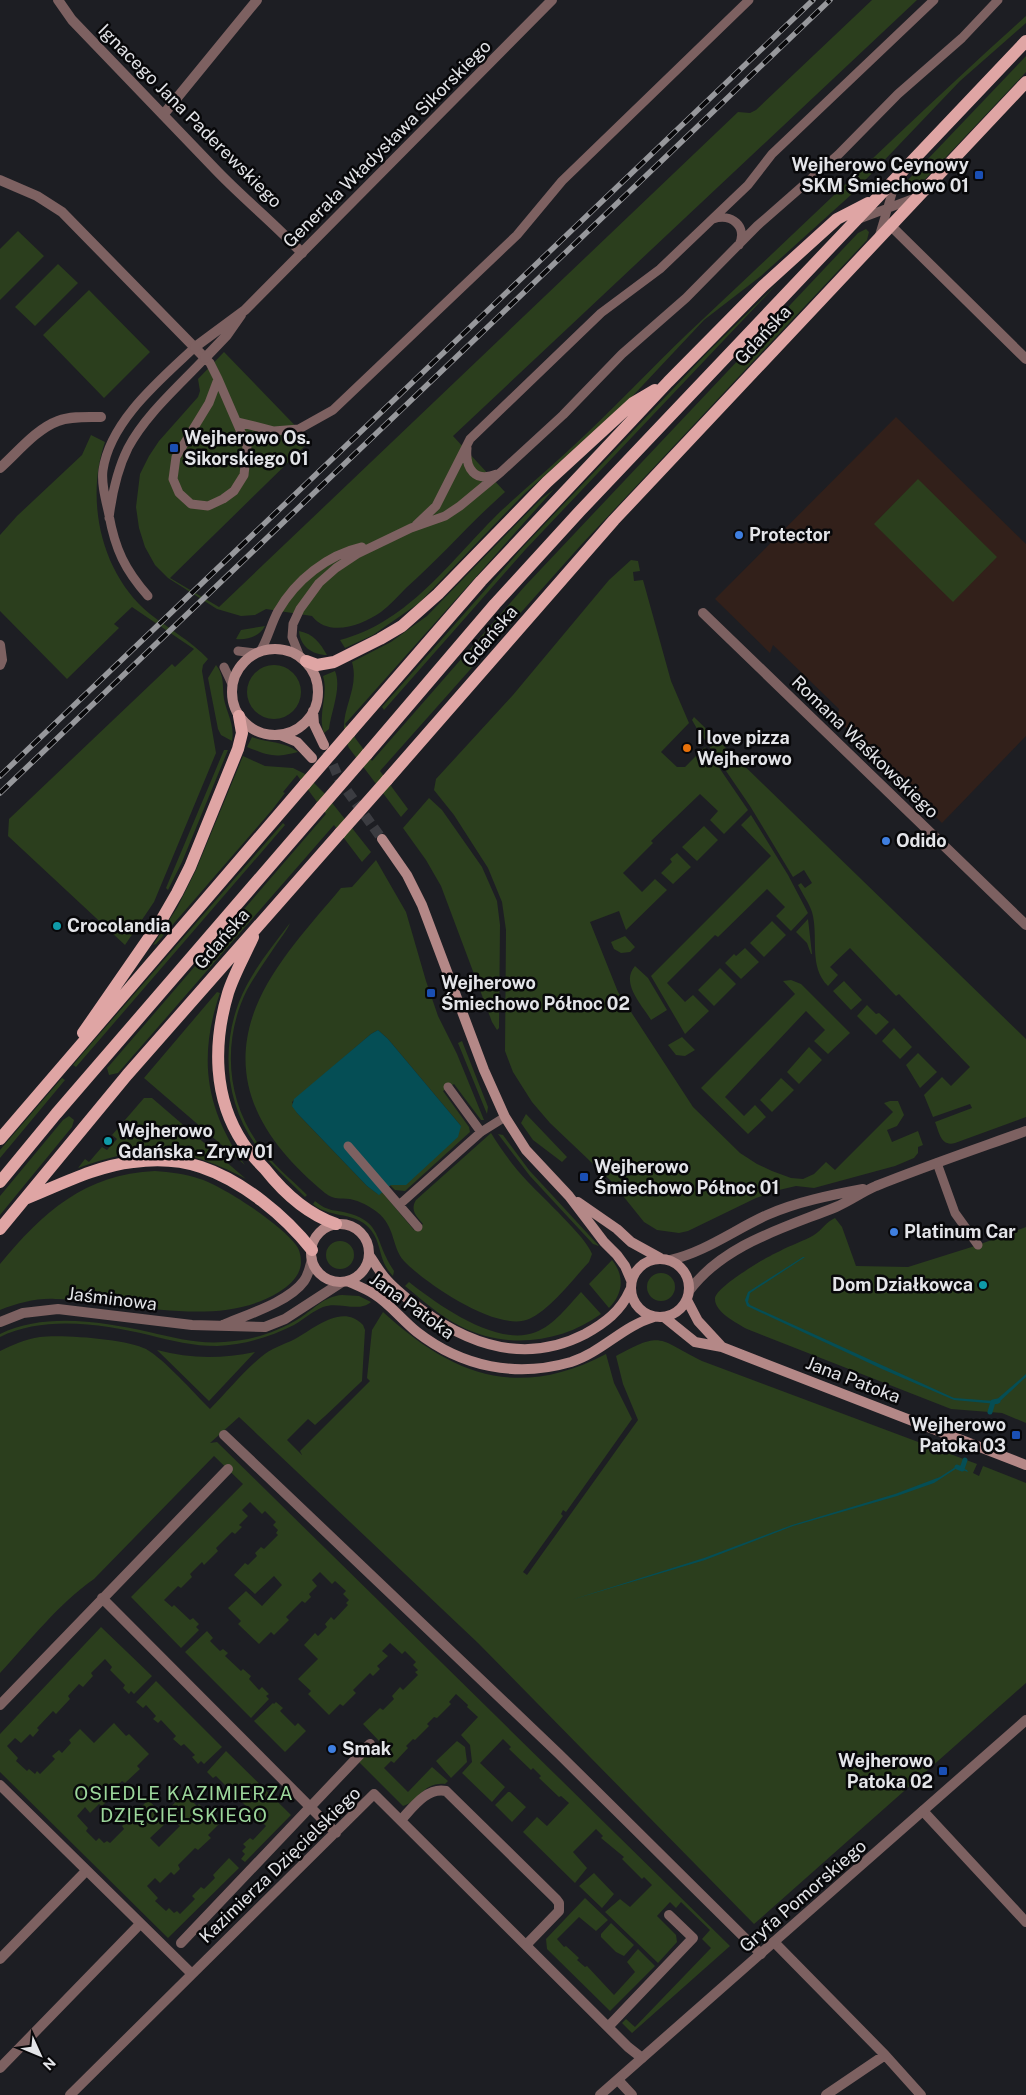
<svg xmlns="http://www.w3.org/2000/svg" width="1026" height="2095" viewBox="0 0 1026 2095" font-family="'Public Sans',sans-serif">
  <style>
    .education { fill: #32201a }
    .green { fill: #2b3e1d }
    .water { fill: #054e55 }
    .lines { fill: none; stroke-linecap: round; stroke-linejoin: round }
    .stream { stroke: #054e55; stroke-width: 5 }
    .secondary-tunnel { stroke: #3b3c41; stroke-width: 10; stroke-dasharray: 10 5; stroke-linecap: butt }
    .service { stroke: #7d6161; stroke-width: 9 }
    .minor { stroke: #7d6161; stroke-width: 10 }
    .tertiary { stroke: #7d6161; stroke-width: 10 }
    .secondary { stroke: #b48887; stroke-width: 10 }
    .primary { stroke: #dfa5a4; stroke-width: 12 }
    .rail-casing { stroke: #97989c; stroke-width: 5.5 }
    .rail { stroke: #08080a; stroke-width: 4; stroke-dasharray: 11; stroke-linecap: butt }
    .primary-bridge { stroke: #dfa5a4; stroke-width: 12 }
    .transit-dot { fill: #1a4fb4; stroke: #08080a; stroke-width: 2 }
    .shop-dot { fill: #3f7fe0; stroke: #08080a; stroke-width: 2 }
    .food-dot { fill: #e8710a; stroke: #08080a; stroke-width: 2 }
    .culture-dot { fill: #0f9aa8; stroke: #08080a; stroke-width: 2 }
    .labels { text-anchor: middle; stroke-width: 5; stroke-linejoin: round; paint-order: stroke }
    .street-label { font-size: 18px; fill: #e3e4e8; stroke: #08080a }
    .poi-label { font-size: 18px; font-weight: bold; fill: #e3e4e8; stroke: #08080a; text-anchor: start }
    .neighbourhood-label { font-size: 19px; letter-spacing: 1px; fill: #9cd69b; stroke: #08080a }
  </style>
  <rect width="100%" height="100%" fill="#1d1e23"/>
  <path class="education" d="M896,417L1026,544V736L942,823L837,719L839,709L773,645L770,653L715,599Z"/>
  <path class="green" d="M872,0H917L453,436L505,492C471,522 441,557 406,588C398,596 390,605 381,612C362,625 329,638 312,616L266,609L255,615L241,616L217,609L168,578L155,565L145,547L139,528L136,507L140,474L149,456L159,441L198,397L200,391L198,379L224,352L310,441L170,578L219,607L738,112L750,113L756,110Z
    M1026,16V23L960,81L853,193L761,276L704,320L627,402L524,494L419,603L373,635L345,648L340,640C410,622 452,558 502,510C529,485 558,461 585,435C625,397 662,357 702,320C810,219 916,115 1026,16Z
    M1026,56V72L914,191L907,193L903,190L905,183Z
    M866,229L869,232L867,240L581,545L380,771L408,809L401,817L349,748C333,715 361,694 352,662L391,642L427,616L541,499L554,489L345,724L372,761L525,586L858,233Z
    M18,231L44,256L0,300V249Z
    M58,264L78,283L35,326L15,307Z
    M778,283L525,550L384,710L382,707L522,548L708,352Z
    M89,290L150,352L104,398L43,335Z
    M91,435L105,442C85,500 101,574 150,614C169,629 191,641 208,659L203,665L202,671L216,753L154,902L125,945L8,836L9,819L172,664L175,667L194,649L132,607L114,624L119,628L67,679L0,611V535L17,516L82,455Z
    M918,479L997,557L953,602L874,524Z
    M631,560L638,561L640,571L633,572L634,581L643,580L671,681L689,723L661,752L677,767H685L705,747L748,810L724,834L710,820L718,811L700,794L651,841L653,843L623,873L642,892L655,879L667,890L626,930L619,911L590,922L618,992L693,1107L740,1153L757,1164L772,1171L791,1178L803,1179L814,1174L826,1162L835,1170L893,1112L884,1103L890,1101H898L904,1115L897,1126L887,1130L892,1142L918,1131L923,1145L918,1147V1153L914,1158L895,1166L814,1188L796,1186L779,1190L756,1198L688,1231L679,1233L657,1230L644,1222L611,1181L550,1123L532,1102L513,1072L505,1051L506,930L502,902L488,868L454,815L434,790L436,779L513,695L609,580Z
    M265,626C259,637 247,640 236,639L241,630Z
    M299,631C314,634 320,643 327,655C312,655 300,646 299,631Z
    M247 692a27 27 0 1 1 54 0a27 27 0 1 1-54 0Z
    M216,665C225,676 222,686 224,699C227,714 235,725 232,741L221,735L218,729L208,678Z
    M335,671C342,688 331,711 329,729L324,733C317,714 329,696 323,676Z
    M694,717L1026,1039V1117L955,1143C941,1147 939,1132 935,1122L972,1108L970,1104L933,1117L924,1095L942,1077L951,1086L970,1067L899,994L896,996L850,948L830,967L838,975L828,986C808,966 819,937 812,912C809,903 802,893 798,885L801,883L805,888L812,883L804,870L793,877L750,806L696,727L692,720Z
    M252,737C268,743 284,741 298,752C275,758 269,756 247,747Z
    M224,750H228L182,862L168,890L166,888Z
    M243,756L265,766L293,768L305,774L325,794L371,852L362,862L334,825L118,1073L109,1075L107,1068L109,1066L326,814L297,775L283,792L285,793L272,810L156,944L153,945L177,908L196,870Z
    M429,798L442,810L482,867L497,901L500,925L499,1028L497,1030L492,1022L441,886L426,860L403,828Z
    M751,815L788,875L808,913L791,931L776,916L785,907L767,889L718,937L715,935L667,983L685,1002L693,995L709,1011L685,1034L651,976L771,856L741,825Z
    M283,823L285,825L76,1067L73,1065L84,1052Z
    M704,826L718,840L697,861L682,847Z
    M677,853L691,867L673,884L661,873L672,862L670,859Z
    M376,860L406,912L426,981L438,1016L457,1054L484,1120H481L454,1084L443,1091L469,1127L470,1132L405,1191L395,1190L390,1185L461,1126L388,1039L378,1030L371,1034L292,1102L297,1113L367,1186L378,1194L382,1192L414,1230L423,1224C416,1216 410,1210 416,1200L491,1133C502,1151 514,1167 528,1182C542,1197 587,1238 592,1254L589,1262C573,1279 551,1309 529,1319C498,1333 425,1283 404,1261C391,1246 396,1227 377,1212C369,1206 360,1201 350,1199C340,1198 334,1200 325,1193C267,1145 225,1085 256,1007C273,964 312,923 341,888L352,887Z
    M808,919L812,954H811L807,943L796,932Z
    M772,921L786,935L764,957L750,943Z
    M290,923C287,930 281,938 276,945C266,960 256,974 247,990C222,1040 226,1100 259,1145C272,1164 291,1179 307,1195L305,1197C288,1180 269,1163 255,1144C226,1103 221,1049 239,1002C250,973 272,947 290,923Z
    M625,936L635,947L630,952L621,953L614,949L611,942Z
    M745,948L759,962L741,979L725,963L734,954L736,956Z
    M635,966L648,978L667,1010L651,1020C642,1005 620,983 635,966Z
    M720,968L736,984L714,1006L698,990Z
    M791,980L801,984L850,1033L828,1054L814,1041L825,1030L806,1011L725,1097L744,1116L755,1105L766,1117L748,1134L701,1088L795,994L783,981Z
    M844,981L862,1000L851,1010L833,991Z
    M217,992L220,993C198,1057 205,1109 245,1165L144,1078Z
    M867,1005L876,1014L879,1013L889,1022L876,1035L857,1016Z
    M894,1028L912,1047L900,1059L882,1041Z
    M682,1037L695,1050L685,1056L676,1055L668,1045Z
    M462,1041L488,1107L487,1114L458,1043Z
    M809,1047L822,1060L799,1084L787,1072Z
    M918,1053L937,1072L920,1088L906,1065Z
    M62,1078L65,1080L0,1158V1150Z
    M781,1078L794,1090L772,1112L760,1100Z
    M144,1098H152L246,1179C184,1146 144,1144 78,1168L85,1159L89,1162L102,1147L107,1150L117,1139L112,1135Z
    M526,1114L567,1157L562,1162L533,1140L521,1123Z
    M69,1116L74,1120L72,1127L0,1215V1196L63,1120Z
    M498,1134L503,1135L529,1170L599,1246L593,1244L530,1176Z
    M155,1171C170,1172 186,1174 200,1179C223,1186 282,1225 296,1245C300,1250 301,1257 301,1263C300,1276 290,1285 279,1292C216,1331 125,1300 55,1299C37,1298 18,1303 0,1310V1264C43,1212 85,1174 155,1171Z
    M315,1201C329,1213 336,1209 351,1214C377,1222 376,1236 386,1257C388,1262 391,1266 394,1271L393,1276C376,1259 384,1241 366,1225C351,1212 329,1218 313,1204Z
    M835,1218L842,1227L856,1266L908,1267L978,1245L1026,1227V1423L1002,1413L951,1409L747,1329C737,1323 714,1312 715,1298C717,1286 768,1256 780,1251C791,1245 804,1241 814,1235C823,1229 826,1222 835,1218Z
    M326 1255a14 14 0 1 1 28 0a14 14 0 1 1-28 0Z
    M612,1260C625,1276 623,1294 609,1308L589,1284Z
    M647 1287a14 14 0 1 1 28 0a14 14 0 1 1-28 0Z
    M409,1282C437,1304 497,1348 536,1332C554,1325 568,1306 581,1292L601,1314C561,1343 506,1350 460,1326C440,1316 422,1300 405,1286Z
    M342,1295L359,1296L371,1302C359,1313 338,1301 323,1307C313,1311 304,1319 294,1325C270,1337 244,1345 217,1346C193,1346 172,1341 149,1335C103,1324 44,1315 0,1337V1334C46,1312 102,1322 149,1332C175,1338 198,1344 224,1342C251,1341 277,1332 300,1318C314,1309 325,1296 342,1295Z
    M383,1312C453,1376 518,1400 606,1354L614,1383L632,1419L566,1512L563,1510L561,1514L563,1516L523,1572L527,1575L638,1420L623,1384L616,1356C663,1330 658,1339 702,1361L977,1464L973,1473L979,1476L983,1466L1026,1483V1683L754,1924L478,1643L239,1417L210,1443L217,1442L730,1946L632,2033L622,2023L626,2019L635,2027L711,1948L702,1939L710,1930L681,1902L676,1908L670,1902L657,1916L676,1935L677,1942L658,1963L605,1912L620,1899L630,1907L652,1885L644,1877L642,1879L622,1859L624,1857L601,1838L603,1836L596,1829L573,1852L587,1868L575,1883L523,1832L537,1817L547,1826L569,1803L561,1796L559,1797L539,1778L541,1776L533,1768L531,1770L509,1749L511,1747L503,1739L480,1763L505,1787L492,1802L462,1773L472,1762L470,1745L461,1735L478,1717L467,1707L468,1705L456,1694L449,1702L451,1704L437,1718L434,1717L427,1724L429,1726L415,1740L413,1739L406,1746L408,1748L394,1763L391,1761L384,1768L408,1792L432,1767L448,1781L445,1784C422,1782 420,1802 403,1806L359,1762L380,1742L363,1724L380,1708L383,1710L394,1699L392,1696L400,1687L403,1690L418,1675L415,1672L418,1670L413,1665L416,1662L405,1651L402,1654L390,1643L382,1651L388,1656L377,1666L380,1669L373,1676L370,1673L353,1690L356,1693L343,1706L340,1704L329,1715L308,1694L311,1691L298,1679L318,1659L304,1645L315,1633L318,1636L327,1627L325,1624L331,1617L334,1620L348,1605L346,1603L349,1600L343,1594L346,1591L335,1581L332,1584L320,1572L312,1580L317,1586L309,1594L311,1597L305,1603L302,1601L286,1617L289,1620L274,1635L271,1632L259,1644L238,1624L241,1621L228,1608L246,1591L262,1606L282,1585L274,1576L255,1594L234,1575L245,1563L248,1565L257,1556L255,1553L261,1547L264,1549L278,1535L276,1533L278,1530L273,1525L276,1522L265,1511L262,1514L250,1502L242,1510L248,1516L239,1525L242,1527L235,1534L232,1532L216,1548L218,1551L204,1565L202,1562L190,1574L192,1577L181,1588L178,1586L164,1600L172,1607L174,1605L190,1620L193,1618L199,1624L196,1627L199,1630L181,1648L131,1597L243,1484L214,1456L94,1579C58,1604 30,1641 0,1673V1351C13,1345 25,1339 40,1337C60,1334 128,1339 146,1349C164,1359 194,1393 210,1409C227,1392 243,1372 261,1357C271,1348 283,1345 295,1339C315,1328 342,1303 363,1325L365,1330L362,1381C347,1395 331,1411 315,1425L308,1419L287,1440L302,1455L300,1451L370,1381L367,1378L372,1330Z
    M157,1350C190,1359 221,1359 255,1352L209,1401Z
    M945,1420L996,1424L993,1433L961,1427Z
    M101,1627L152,1676L134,1694L131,1691L129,1694L123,1688L125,1685L110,1670L112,1667L105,1659L91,1673L93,1676L83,1687L79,1684L68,1696L70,1699L56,1714L53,1711L37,1728L39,1730L33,1737L30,1734L21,1743L15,1738L7,1746L18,1758L16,1761L27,1771L29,1769L35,1774L37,1771L40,1774L55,1759L52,1756L59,1750L62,1753L71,1743L69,1740L80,1729L94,1743L114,1723L126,1736L129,1734L149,1754L137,1766L140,1769L125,1783L122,1781L106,1797L108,1800L102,1806L99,1804L90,1813L85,1807L77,1816L88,1828L86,1831L96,1841L99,1838L104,1843L107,1841L110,1843L124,1829L122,1826L128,1820L131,1822L141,1813L138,1810L148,1800L169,1820L150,1838L159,1847L180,1826L166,1812L184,1793L197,1806L199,1804L219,1824L208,1835L211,1838L198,1850L195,1848L178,1865L180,1869L174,1875L171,1872L160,1883L155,1878L147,1886L158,1898L155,1901L166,1911L169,1908L174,1913L177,1911L180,1914L195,1899L192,1896L201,1887L204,1889L215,1878L213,1875L229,1858L239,1868L168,1938L0,1772V1734Z
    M207,1631L213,1638L210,1641L220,1651L223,1649L228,1653L225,1656L241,1671L243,1669L251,1676L249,1679L259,1690L262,1687L269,1694L266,1696L269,1699L251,1718L185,1652Z
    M156,1681L222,1747L204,1764L201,1761L198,1764L192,1757L195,1755L184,1744L181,1746L173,1739L176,1736L161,1720L158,1723L153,1719L156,1716L146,1705L143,1708L136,1702Z
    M276,1702L283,1708L280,1711L295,1726L298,1723L306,1731L285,1752L254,1721L273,1703L274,1704Z
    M457,1741L465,1747L467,1762L451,1778L436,1761Z
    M226,1751L291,1815L245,1862L241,1859L245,1854L242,1851L246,1847L243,1844L250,1838L253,1840L266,1826L255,1815L252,1818L246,1812L249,1809L239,1799L236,1802L228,1793L230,1790L216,1776L213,1778L207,1772Z
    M508,1792H510L526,1807L512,1822L495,1805Z
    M594,1873L614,1894L602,1908L579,1886Z
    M585,1898L608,1920L596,1931L579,1917L557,1939L564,1947L566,1946L579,1958L577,1960L585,1967L587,1966L614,1995L635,1972L627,1962L638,1949L655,1966L610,2011L547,1949L546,1939Z
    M611,1923L634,1945L624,1956L616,1952L601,1937V1934Z"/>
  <path class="water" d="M378,1030L388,1039L461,1126L458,1137L406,1185H391L379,1195L367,1186L297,1113L292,1106L294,1099L371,1034Z
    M803,1257H805L750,1293L748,1302L750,1305L954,1398L995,1401L1026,1374V1377L997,1404L954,1400L882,1369L747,1306L745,1300L748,1292Z
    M957,1466L967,1470L968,1472L957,1468L934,1483L897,1496L793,1526L705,1560L571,1600L704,1558L792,1525L895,1494L940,1477Z"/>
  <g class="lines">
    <path class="stream" d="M990,1412L993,1402L998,1401
      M957,1467L962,1469L965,1460"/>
    <path class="secondary-tunnel" d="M327,751L340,781L382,839"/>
    <path class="service" d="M713,219C731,213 748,226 739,245
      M859,219L915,198
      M879,237L896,180
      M238,422L274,431L299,429L333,410L517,235L562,181L749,0
      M467,448C465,469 475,483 497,474
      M109,518C112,494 117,470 128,448C146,414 179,386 205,358L210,363L218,379L247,446L244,475L234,491L223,499L208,506L191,504L179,493L173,479L176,457L209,403L218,379
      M416,525L436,506L470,439L601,313L660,269L748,185L772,154L934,0
      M148,596C125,570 115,549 109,515C106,501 101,484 103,470C110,421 160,380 195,347
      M261,650C268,638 271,624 278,611C296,580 327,555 362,547
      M238,651L255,653
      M300,657L292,637L293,624L300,609L319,583L336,568L357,554L411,528L445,516L460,506L501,472L563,415L622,354L686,298L757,226L838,155L898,94L962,38L998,0
      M224,667L232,684
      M448,1087L481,1132
      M348,1146L418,1227
      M937,1163L955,1213L978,1245
      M399,1205L481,1132L505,1117"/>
    <path class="minor" d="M58,0L72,20L217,171C245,200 275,224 302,253
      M163,115L257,0
      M0,180L37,196L62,212L205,358
      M891,226L1026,359
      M0,468C17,453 36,429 58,421C71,416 87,417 101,417
      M703,613L1026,925
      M0,645L2,660L0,665
      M670,1260C705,1252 734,1230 767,1215C796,1202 831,1195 863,1189
      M689,1291C724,1244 784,1228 836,1207C850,1201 862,1192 876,1186C926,1166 976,1149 1026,1131
      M0,1322L23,1313L58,1309L192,1325L265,1327L285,1319L342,1282
      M223,1325C246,1315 289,1302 304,1281C309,1274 310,1266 312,1259
      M224,1435L559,1754L761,1954
      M102,1598L336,1833
      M0,1705L228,1469
      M0,1785L192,1974
      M923,1811L1026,1922
      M401,1820C413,1807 427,1787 446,1791L556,1899L559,1903V1911L527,1944
      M774,1942L885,2055L921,2095
      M181,1943L370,1744
      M0,1959L86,1871
      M608,2027L693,1938L669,1915
      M0,2068L140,1924
      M618,2080L632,2095
      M70,2095L374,1794L628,2047L642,2058
      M826,2095L885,2055"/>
    <path class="tertiary" d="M195,347L245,310L552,0
      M205,358L227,335L241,315
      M600,2095L1026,1720"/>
    <path class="secondary" d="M232 692a43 43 0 1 1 86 0a43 43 0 1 1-86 0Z
      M313,711L314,724L324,745
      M280,735L297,742L312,758
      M382,839L407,875L422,905L484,1070L505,1117L526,1150L569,1196L604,1242L617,1255L625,1266L631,1280
      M578,1202L617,1229L631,1242L660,1258
      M311 1253a29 29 0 1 1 58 0a29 29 0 1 1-58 0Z
      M369,1255C375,1263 380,1273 387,1280C397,1291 410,1301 422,1310C471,1346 527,1364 585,1334C605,1323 621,1311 630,1290
      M631 1288a29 29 0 1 1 58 0a29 29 0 1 1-58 0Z
      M347,1281C356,1285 366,1289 374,1294C390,1304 402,1320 417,1332C462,1367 516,1378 571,1362C602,1352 623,1326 654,1317
      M687,1300L698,1321L722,1347L1026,1465
      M664,1317L695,1342L722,1347"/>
    <path class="primary" d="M306,661L317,665L334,662L380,639L402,626L438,594L547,482L633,403L655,390
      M350,732L481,581L668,382L763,286L837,219L868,203
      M367,754L495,604L580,511L1026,41
      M387,780L614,520L1026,82
      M253,937C245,955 234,974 228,993C213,1043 213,1098 243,1143C249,1152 257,1161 265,1169C284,1193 307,1214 336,1224
      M83,1033L162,919L177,893L190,867L238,749L242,733L239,716
      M0,1139L305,784
      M0,1182L56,1114L321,807
      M25,1199C60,1185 96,1166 133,1162C155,1159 180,1160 201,1167C243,1181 285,1216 312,1250
      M0,1229L127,1075L340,833"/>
    <defs>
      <path id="rail" d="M0,776L813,0
        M0,793L830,0"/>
    </defs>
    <use href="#rail" class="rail-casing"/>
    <use href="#rail" class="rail"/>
    <path class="primary-bridge" d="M305,784L350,732
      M321,807L367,754
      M340,833L387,780"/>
  </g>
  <g class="transit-dot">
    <rect x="974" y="170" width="10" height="10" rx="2.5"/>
    <rect x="169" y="443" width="10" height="10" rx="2.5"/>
    <rect x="426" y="988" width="10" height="10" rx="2.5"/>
    <rect x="579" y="1172" width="10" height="10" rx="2.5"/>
    <rect x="1011" y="1430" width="10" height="10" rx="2.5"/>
    <rect x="938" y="1766" width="10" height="10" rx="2.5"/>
  </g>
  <g class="shop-dot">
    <circle cx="739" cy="535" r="5"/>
    <circle cx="886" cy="841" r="5"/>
    <circle cx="894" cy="1232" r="5"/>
    <circle cx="332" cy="1749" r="5"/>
  </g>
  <circle class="food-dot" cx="687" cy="748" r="5"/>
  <g class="culture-dot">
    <circle cx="57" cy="926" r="5"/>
    <circle cx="108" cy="1141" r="5"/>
    <circle cx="983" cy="1285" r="5"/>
  </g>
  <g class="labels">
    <g class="street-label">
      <text transform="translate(190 116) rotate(45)" y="6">Ignacego Jana Paderewskiego</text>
      <text transform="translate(387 144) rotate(-45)" y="6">Generała Władysława Sikorskiego</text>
      <text transform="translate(763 335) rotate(-47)" y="6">Gdańska</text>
      <text transform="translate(490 636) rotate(-49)" y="6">Gdańska</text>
      <text transform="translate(865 747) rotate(44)" y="6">Romana Waśkowskiego</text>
      <text transform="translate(222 939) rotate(-49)" y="6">Gdańska</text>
      <text transform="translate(112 1299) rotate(7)" y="6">Jaśminowa</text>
      <text transform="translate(412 1306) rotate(36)" y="6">Jana Patoka</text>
      <text transform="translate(853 1380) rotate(21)" y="6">Jana Patoka</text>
      <text transform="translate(280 1865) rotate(-44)" y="6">Kazimierza Dzięcielskiego</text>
      <text transform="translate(803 1896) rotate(-41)" y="6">Gryfa Pomorskiego</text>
    </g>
    <g class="poi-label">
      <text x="969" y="171" text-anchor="end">Wejherowo Ceynowy<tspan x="969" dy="21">SKM Śmiechowo 01</tspan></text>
      <text x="184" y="444">Wejherowo Os.<tspan x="184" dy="21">Sikorskiego 01</tspan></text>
      <text x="749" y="541">Protector</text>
      <text x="697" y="744">I love pizza<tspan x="697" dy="21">Wejherowo</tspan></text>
      <text x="896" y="847">Odido</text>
      <text x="67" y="932">Crocolandia</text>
      <text x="441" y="989">Wejherowo<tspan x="441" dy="21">Śmiechowo Północ 02</tspan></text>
      <text x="118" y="1137">Wejherowo<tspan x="118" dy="21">Gdańska - Zryw 01</tspan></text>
      <text x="594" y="1173">Wejherowo<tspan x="594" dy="21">Śmiechowo Północ 01</tspan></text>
      <text x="904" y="1238">Platinum Car</text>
      <text x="973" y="1291" text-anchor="end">Dom Działkowca</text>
      <text x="1006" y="1431" text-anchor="end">Wejherowo<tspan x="1006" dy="21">Patoka 03</tspan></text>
      <text x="342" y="1755">Smak</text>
      <text x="933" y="1767" text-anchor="end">Wejherowo<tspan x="933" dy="21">Patoka 02</tspan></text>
    </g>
    <g class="neighbourhood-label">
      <text x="184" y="1800">OSIEDLE KAZIMIERZA<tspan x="184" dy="22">DZIĘCIELSKIEGO</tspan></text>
    </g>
  </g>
  <g transform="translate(40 2055) rotate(134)" stroke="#08080a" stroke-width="4" paint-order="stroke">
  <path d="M0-4L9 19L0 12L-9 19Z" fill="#e3e4e8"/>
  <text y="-8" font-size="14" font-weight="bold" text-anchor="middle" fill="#e3e4e8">N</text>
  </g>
</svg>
